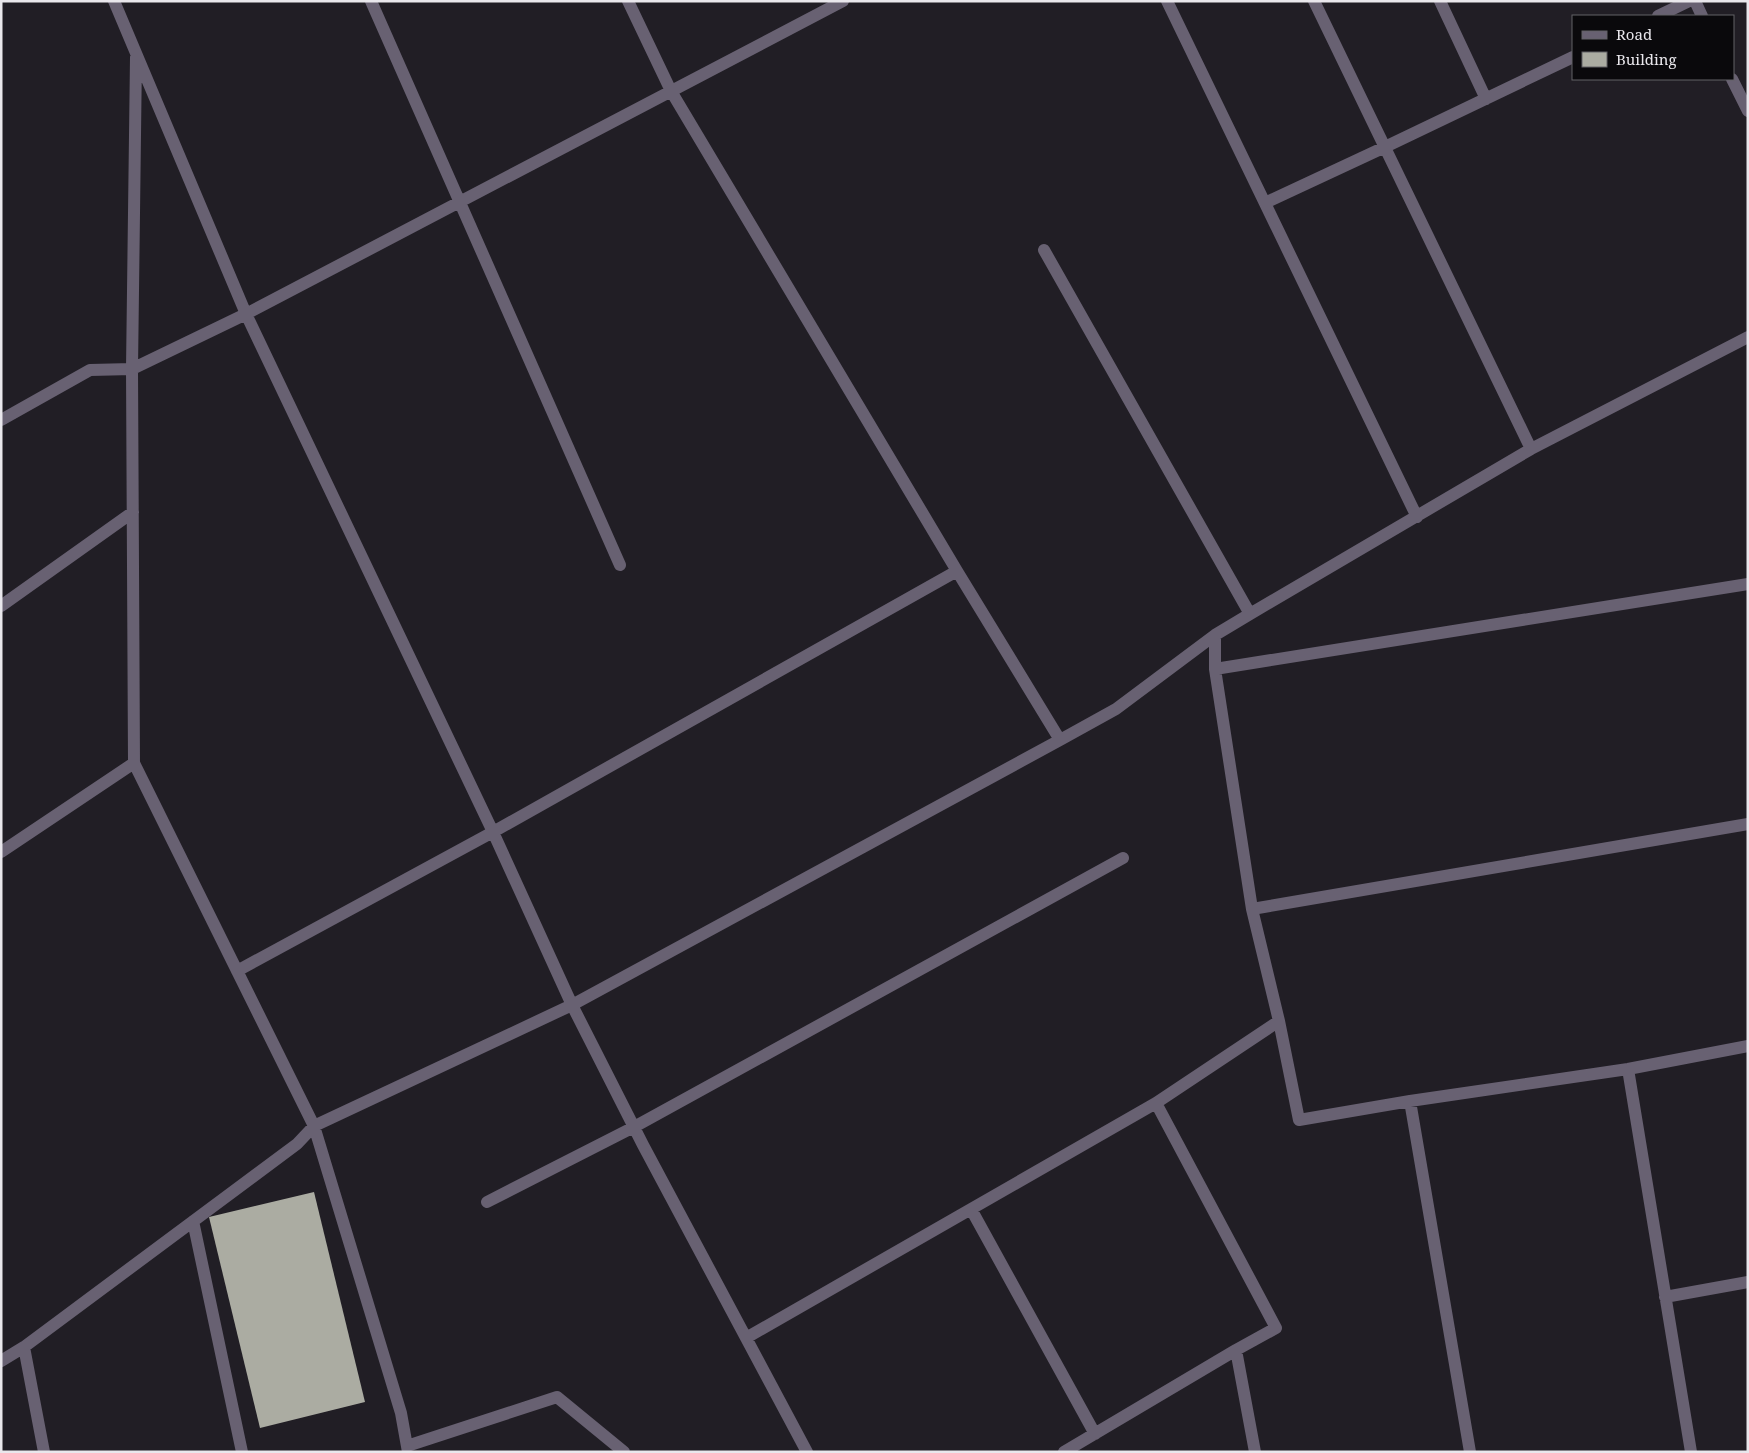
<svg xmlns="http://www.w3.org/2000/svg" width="1749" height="1453" viewBox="0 0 1749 1453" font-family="'Noto Serif',serif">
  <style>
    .building { fill: #abaca2 }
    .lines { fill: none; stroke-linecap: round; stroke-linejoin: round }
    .street { stroke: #686172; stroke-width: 12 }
  </style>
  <rect width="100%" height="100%" fill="#211e25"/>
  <path class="building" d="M314,1192L365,1402L260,1428L209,1217Z"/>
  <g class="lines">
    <path class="street" d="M114,1L246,314L493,832L572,1005L643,1145L807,1452
      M371,1L620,565
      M628,1L671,91L957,571L1060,740
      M1167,1L1417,517
      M1314,1L1531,449
      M1440,1L1486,99
      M1695,1L1702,16
      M1658,16L1689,1
      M136,57L132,369L134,763L314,1126L401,1413L408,1452
      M1732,79L1748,111
      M1265,203L1385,147L1573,57
      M1044,250L1250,614
      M1,420L90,370L132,369L246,314L843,1
      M1,606L133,512
      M1215,635V669L1252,909
      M1215,669L1748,584
      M1,852L134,763
      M237,971L493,832L957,571
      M1279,1021L1299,1120L1410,1101L1628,1069L1748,1046
      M1628,1069L1691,1452
      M1410,1101L1470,1452
      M1156,1103L1276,1328L1236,1350L1255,1452
      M487,1202L634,1127L1123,858
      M971,1209L1095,1434
      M193,1221L242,1452
      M1665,1297L1748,1282
      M746,1338L1156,1103L1279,1021L1252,909L1748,824
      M24,1347L44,1452
      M1,1361L24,1347L297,1144L314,1126L572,1005L1060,740L1116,709L1215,635L1250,614L1531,449L1748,337
      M407,1446L557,1397L624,1452
      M1064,1452L1236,1350"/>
  </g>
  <rect width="1749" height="1453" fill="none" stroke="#e9e7ec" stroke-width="5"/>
  <rect x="1572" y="15" width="162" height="65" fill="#0a090c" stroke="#636266"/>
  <rect x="1582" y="31" width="25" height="8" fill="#686172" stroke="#636266"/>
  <text x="1616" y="40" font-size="15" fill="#e9e7ec">Road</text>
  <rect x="1582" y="52" width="25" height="15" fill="#abaca2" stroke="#636266"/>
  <text x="1616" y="65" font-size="15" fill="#e9e7ec">Building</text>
</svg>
